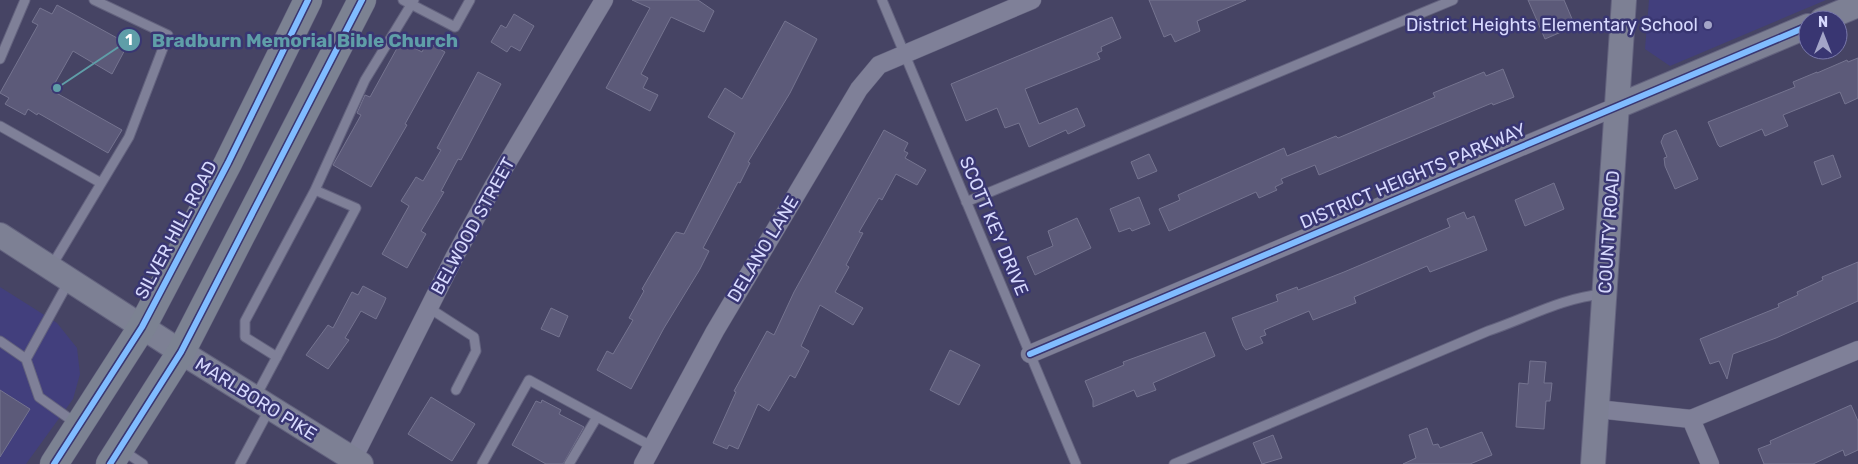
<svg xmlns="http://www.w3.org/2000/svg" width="1858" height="464" viewBox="0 0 1858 464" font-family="Rubik,sans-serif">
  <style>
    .built { fill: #423f7d }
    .building { fill: #5c5a79; stroke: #757490 }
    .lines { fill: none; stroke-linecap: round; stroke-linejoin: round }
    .lane-casing { stroke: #63627e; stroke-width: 11 }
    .street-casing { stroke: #63627e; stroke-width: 19 }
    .secondary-casing { stroke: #63627e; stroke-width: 26 }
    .primary-casing { stroke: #63627e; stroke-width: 29 }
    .lane { stroke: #7f8098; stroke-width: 9 }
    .street { stroke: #7f8098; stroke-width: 18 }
    .secondary { stroke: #7d8094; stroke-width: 24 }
    .primary { stroke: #7c8292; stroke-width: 28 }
    .cycleway-casing { stroke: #393672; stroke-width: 9 }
    .cycleway { stroke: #80bcff; stroke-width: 6 }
    .poi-dot { fill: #a4a5c8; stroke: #393672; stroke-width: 2 }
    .labels { text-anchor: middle; stroke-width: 5; stroke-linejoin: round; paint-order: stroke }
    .poi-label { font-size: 18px; fill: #d7d9fe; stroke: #393672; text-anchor: end }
    .street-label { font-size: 18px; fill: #d7d9fe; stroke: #393672 }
    .leader { fill: none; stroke: #5f9ea8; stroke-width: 2 }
    .callout-dot { fill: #5f9ea8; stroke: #393672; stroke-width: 2 }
    .mark-label { font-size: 15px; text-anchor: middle; font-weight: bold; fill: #fff }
    .callout-label { font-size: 19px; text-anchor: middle; font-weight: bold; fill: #5f9ea8; stroke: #393672; stroke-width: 5; stroke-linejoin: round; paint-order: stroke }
  </style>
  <rect width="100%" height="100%" fill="#464464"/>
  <path class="built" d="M1649,0H1826L1670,66L1645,49Z
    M0,287L57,323L77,348L80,374L73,399L26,464H0Z"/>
  <path class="building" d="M632,0H698L714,11L704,32L671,17L641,74L648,78L643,88L658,95L650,111L606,88L650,8Z
    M1149,0H1246L1197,21L1200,31L1175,42L1171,34L1164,37Z
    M1528,0H1564L1575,26L1545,39Z
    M57,5L128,44L112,74L73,51L51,90L122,130L108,153L38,113L37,115L28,109L25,115L5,104L9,98L0,93L38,25L32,22L40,8L52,14Z
    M514,14L534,26L520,51L511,46L507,52L491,42L501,25L506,28Z
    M1112,17L1121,38L1101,47L1102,51L1097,53L1100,59L1025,89L1039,124L1077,108L1085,126L1068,134L1066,130L1029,147L1019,123L1005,128L997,108L966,121L951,84Z
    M785,21L817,39L790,93L748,162L750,163L740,183L738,182L703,248L709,251L700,269L664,328L631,389L597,370L607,351L613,354L633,320L629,318L644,291L642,289L673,236L676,232L684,234L735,133L708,117L725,88L742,99Z
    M401,41L422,52L427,42L445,52L405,124L407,125L371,187L333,165L361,115L357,113L365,95L370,97Z
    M1858,58V98L1845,104L1840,92L1783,115L1788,126L1765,136L1762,129L1720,147L1718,145L1708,122L1795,87L1793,82L1817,72V73L1847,60L1848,62Z
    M1503,69L1514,97L1493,105L1492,103L1319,175L1315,165L1281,179L1283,183L1275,187L1277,190L1259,198L1256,192L1169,231L1159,209L1180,200L1178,195L1284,148L1287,156L1336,136L1338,138L1435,97L1433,93L1484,72L1486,76Z
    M478,72L501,84L461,160L458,159L441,191L444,192L421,231L426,234L407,268L382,254L409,206L401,201L416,177L423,181L441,150L437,148Z
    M884,130L908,143L904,151L908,153L905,158L926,170L917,185L896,174L882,200L879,198L859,232L863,233L846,265L849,267L835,292L863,308L853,325L820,305L801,346L809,351L795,378L790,375L769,411L758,404L738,449L729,445L727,449L713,443L736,392L734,391L767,331L774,335L794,292Z
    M1676,130L1698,179L1675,189L1665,166L1664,158L1667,157L1661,142L1664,135Z
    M1149,154L1157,171L1138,179L1131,162Z
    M1833,155L1841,177L1822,185L1814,162Z
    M1554,183L1564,209L1525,226L1515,200Z
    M1139,197L1150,224L1132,231L1130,228L1119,232L1110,209Z
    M1464,212L1467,219L1474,216L1487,250L1430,272L1427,266L1354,297L1356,303L1313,320L1309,311L1264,330L1266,335L1260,337L1263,343L1246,350L1243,346L1232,318L1278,301L1276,295L1297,287L1298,290L1344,272L1450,227L1447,219Z
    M1077,218L1091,248L1035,275L1027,257L1053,246L1048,231Z
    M1858,262V301L1776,338L1733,354L1727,379L1719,361L1710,364L1700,339L1779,307L1778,304L1798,295L1797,292L1823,280L1822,277Z
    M363,286L386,298L384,303L376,319L361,311L345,338L349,340L328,369L306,355L328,325L333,328L352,292L358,295Z
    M551,308L568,316L559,337L541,329Z
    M1205,332L1215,356L1153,383L1156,390L1137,397L1134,390L1093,407V400L1085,381L1124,365L1123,362Z
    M950,350L980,365L959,405L930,390Z
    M1530,361L1546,362L1544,383H1552L1550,401H1546L1544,429L1516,427L1519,383L1528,384Z
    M0,390L30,409L0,457Z
    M431,397L475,424L452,461L408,434Z
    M542,400L561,410L559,414L584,427L563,464H546L512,445L536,401L541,403Z
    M1851,405L1858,421V450L1845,456L1843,450L1813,464H1764L1758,449L1771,444L1770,441Z
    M1427,428L1433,445L1438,444L1440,448L1482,432L1492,455L1470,464H1403L1416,458L1409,435Z
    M1273,435L1282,458L1262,464L1253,443Z"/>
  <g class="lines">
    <defs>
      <path id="lane" d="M403,0L455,27L470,0
        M882,0L1076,464
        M0,59L25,0
        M0,126L101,183
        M966,202L1453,0
        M51,267L129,137L168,35L94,0
        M429,308L474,337L476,351L456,390
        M0,341L26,359L69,281
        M277,357L245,337V321L315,190L365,80L414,0
        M26,359L39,397L77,424
        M255,398L356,208L315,190
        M122,450L143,464
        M240,464L270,408
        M482,464L529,380L653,447
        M569,464L597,417
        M1174,464L1488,331C1527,318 1561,298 1603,294"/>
      <path id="street" d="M1030,354L1618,106
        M1597,409L1691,419L1710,464
        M1691,419L1858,350
        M353,459L455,256L494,185L604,0
        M643,464L715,331L859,89L879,65L1032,0"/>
      <path id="secondary" d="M1822,20L1858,5
        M1618,106L1808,26
        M0,235L181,352L361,464
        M1593,464L1624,0"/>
      <path id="primary" d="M54,464L142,327L228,163L308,0
        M110,464L181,352L362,0"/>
    </defs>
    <use href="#lane" class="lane-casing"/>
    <use href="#street" class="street-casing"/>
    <use href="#secondary" class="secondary-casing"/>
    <use href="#primary" class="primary-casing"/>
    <use href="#lane" class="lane"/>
    <use href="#street" class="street"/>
    <use href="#secondary" class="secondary"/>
    <use href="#primary" class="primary"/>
    <defs>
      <path id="cycleway" d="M1030,354L1808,26
        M54,464L142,327L228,163L308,0
        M110,464L181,352L362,0"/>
    </defs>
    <use href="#cycleway" class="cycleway-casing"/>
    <use href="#cycleway" class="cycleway"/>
  </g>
  <circle class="poi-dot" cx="1708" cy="25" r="5"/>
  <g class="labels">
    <g class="poi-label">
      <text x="1698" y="31">District Heights Elementary School</text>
    </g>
    <g class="street-label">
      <text transform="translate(1413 176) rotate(-23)" y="6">DISTRICT HEIGHTS PARKWAY</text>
      <text transform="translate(473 226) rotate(-61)" y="6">BELWOOD STREET</text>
      <text transform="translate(994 226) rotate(67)" y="6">SCOTT KEY DRIVE</text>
      <text transform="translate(176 230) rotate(-62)" y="6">SILVER HILL ROAD</text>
      <text transform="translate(1609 232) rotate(-86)" y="6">COUNTY ROAD</text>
      <text transform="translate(763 249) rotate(-59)" y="6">DELANO LANE</text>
      <text transform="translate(256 399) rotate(32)" y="6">MARLBORO PIKE</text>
    </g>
  </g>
  <path class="leader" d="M57 88L129 40"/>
  <g class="callout-dot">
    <circle cx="57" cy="88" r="5"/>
    <circle cx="129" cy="40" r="12"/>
  </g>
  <g class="mark-label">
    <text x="129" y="45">1</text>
  </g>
  <g class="callout-label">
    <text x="305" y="47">Bradburn Memorial Bible Church</text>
  </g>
  <g transform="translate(1823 35)"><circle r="24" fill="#393672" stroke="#7877aa"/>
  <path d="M0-4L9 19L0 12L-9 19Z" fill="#a4a5c8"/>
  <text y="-8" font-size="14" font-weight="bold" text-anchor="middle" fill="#d7d9fe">N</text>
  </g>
</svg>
